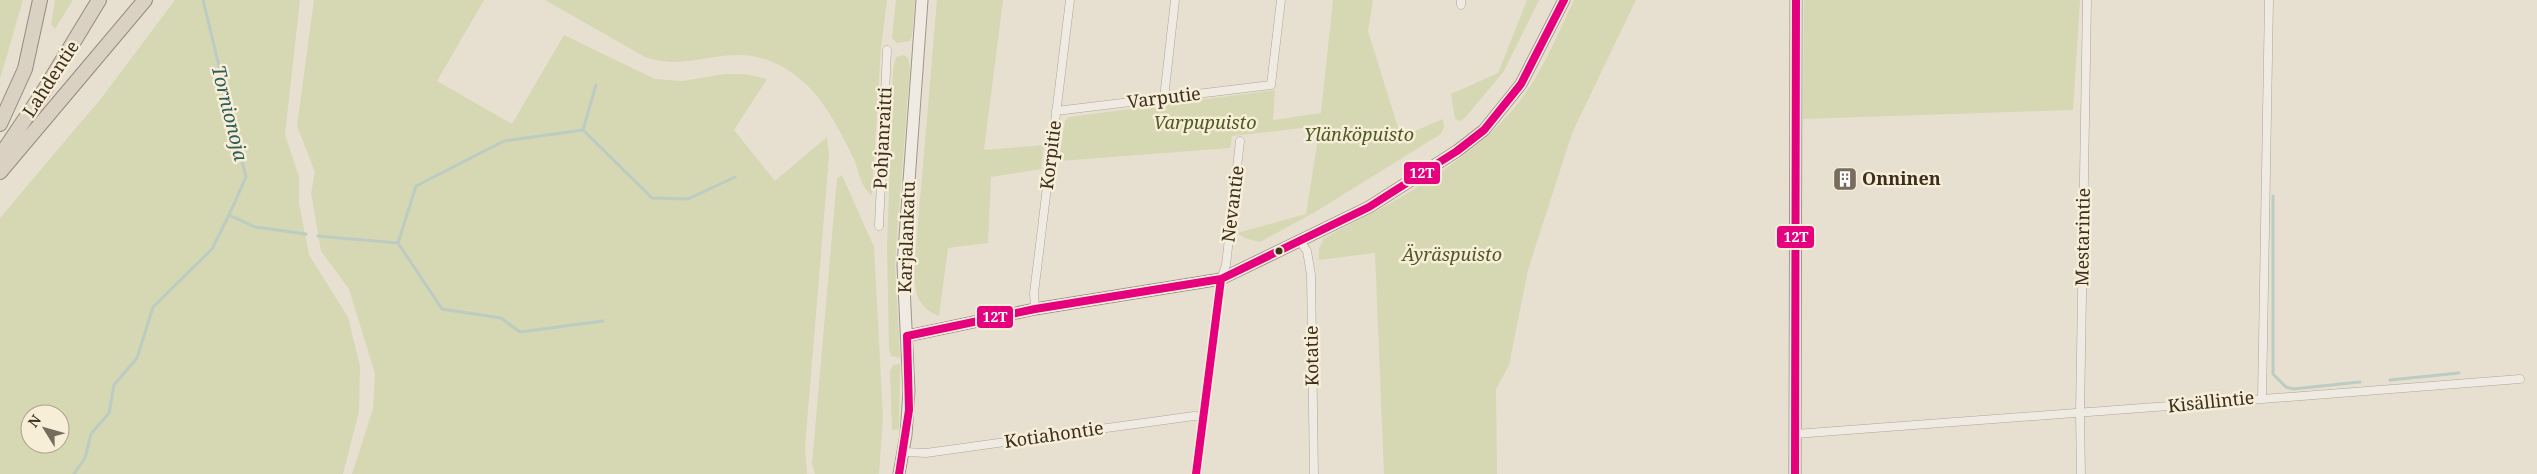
<svg xmlns="http://www.w3.org/2000/svg" width="2537" height="474" viewBox="0 0 2537 474" font-family="'Noto Serif',serif">
  <style>
    .green { fill: #d6d7b3; fill-rule: evenodd }
    .lines { fill: none; stroke-linecap: round; stroke-linejoin: round }
    .stream { stroke: #bcccc2; stroke-width: 3 }
    .street-casing { stroke: #ada599; stroke-width: 9 }
    .secondary-casing { stroke: #9c958a; stroke-width: 13 }
    .highway-casing { stroke: #928b80; stroke-width: 16 }
    .street { stroke: #efebe3; stroke-width: 8 }
    .secondary { stroke: #efebe3; stroke-width: 11 }
    .highway { stroke: #dad1c2; stroke-width: 14 }
    .bus-1-casing { stroke: #f7eed8; stroke-width: 11 }
    .bus-1 { stroke: #e5007d; stroke-width: 8 }
    .bus-dot { fill: #3d2e20; stroke: #f7eed8; stroke-width: 2 }
    .labels { text-anchor: middle; stroke-width: 5; stroke-linejoin: round; paint-order: stroke }
    .street-label { font-size: 18px; fill: #3d2e20; stroke: #f7eed8 }
    .park-label { font-size: 18px; font-style: italic; fill: #4d5a26; stroke: #f7eed8 }
    .poi-label { font-size: 18px; font-weight: bold; fill: #3d2e20; stroke: #f7eed8; text-anchor: start }
    .water-label { font-size: 19px; font-style: italic; fill: #2f5d5a; stroke: #f7eed8 }
    .line-badge { stroke: #f7eed8; stroke-width: 2 }
    .badge-label { font-size: 14px; text-anchor: middle; font-weight: bold; fill: #fff }
  </style>
  <rect width="100%" height="100%" fill="#e7e0d1"/>
  <path class="green" d="M0,0H23L0,79Z
    M55,0H73L55,29L51,24Z
    M175,0H300L285,134L299,177V203L309,255L348,317L360,366L359,411L343,474H0V218L103,96ZM30,414H60V444H30Z
    M314,0H484L437,81L512,124L564,35L655,79L682,81L725,74H745L767,79L734,130L775,181L827,137L829,156L805,447L807,474H352L373,409L375,374L349,289L321,251L311,193L315,172L297,126Z
    M545,0H887L881,47L872,195C860,188 858,166 852,155C834,119 816,84 779,65C729,39 691,74 645,57Z
    M896,0H915L912,36L910,41L897,43L892,38Z
    M937,0H1003L984,150L1044,145L1041,169L991,177L988,243L948,248L939,316C917,307 915,293 914,271Z
    M1333,0H1373L1368,31L1401,137L1443,119L1444,127L1441,134L1315,212L1260,242L1245,238L1237,233L1306,214L1320,126L1232,136L1230,148L1059,161L1065,121L1069,117L1275,90L1273,120L1321,113Z
    M1527,0H1539L1504,71L1465,118L1460,121L1455,119L1451,94L1498,73Z
    M1574,0H1636L1572,133L1528,270L1509,365L1496,389L1497,474H1384L1375,253L1319,260V249L1323,239C1341,228 1361,219 1380,209C1431,182 1498,137 1529,88C1547,61 1560,29 1574,0Z
    M1804,0H2080L2073,110L1803,119Z
    M904,55L908,58L910,68L895,263L900,358L891,356L889,349L887,247L893,69L896,57Z
    M842,175L874,247L883,417L879,474H815L812,464L837,178Z
    M900,364L899,429L892,430L890,371L893,365Z"/>
  <g class="lines">
    <path class="stream" d="M583,130L596,85
      M2273,196V374L2286,387L2293,389L2360,382
      M229,215L255,227L306,234
      M318,236L398,243L442,309L501,318L520,332L603,321
      M398,243L416,186L504,141L583,130L652,198L688,199L735,177
      M2390,380L2459,373
      M74,474L85,458L91,434L109,413L114,385L137,358L153,307L212,249L229,215L246,177L203,0"/>
    <defs>
      <path id="street" d="M1461,0V5
        M1164,98L1175,0
        M1056,111L1271,85L1281,0
        M879,226L887,50
        M1300,241L1307,251L1311,275L1314,474
        M1035,309L1034,293L1070,0
        M2262,399L2520,379
        M1795,434L2262,399L2269,0
        M904,452L926,453L1194,416L1203,417
        M1196,474L1221,279L1226,265L1240,141
        M2081,474L2080,414L2087,0"/>
      <path id="secondary" d="M907,336L1035,309L1221,279L1369,207L1457,151L1484,130L1521,84L1564,0
        M899,474L906,435L909,391L903,265L922,0
        M1795,474L1796,0"/>
      <path id="highway" d="M0,124L25,69L40,0
        M0,156L42,94L99,0
        M0,172L145,0"/>
    </defs>
    <use href="#street" class="street-casing"/>
    <use href="#secondary" class="secondary-casing"/>
    <use href="#highway" class="highway-casing"/>
    <use href="#street" class="street"/>
    <use href="#secondary" class="secondary"/>
    <use href="#highway" class="highway"/>
    <defs>
      <path id="bus-1" d="M899,474L909,410L907,336L1035,309L1221,279L1369,207L1457,151L1484,130L1521,84L1564,0
        M1196,474L1221,279
        M1795,474L1796,0"/>
    </defs>
    <use href="#bus-1" class="bus-1-casing"/>
    <use href="#bus-1" class="bus-1"/>
  </g>
  <defs>
    <symbol id="building-square" viewBox="-11 -11 22 22"><rect x="-9" y="-9" width="18" height="18" rx="4" fill="#786c5e" stroke="#f7eed8"/><path d="M-4-6H4V6H1V3H-1V6H-4ZM-2.5-4.3h1.7v1.8h-1.7ZM.8-4.3h1.7v1.8H.8ZM-2.5-1h1.7V.8h-1.7ZM.8-1h1.7V.8H.8Z" fill="#fff"/></symbol>
  </defs>
  <g fill-rule="evenodd">
    <use href="#building-square" x="1831" y="165" width="28" height="28"/>
  </g>
  <circle class="bus-dot" cx="1279" cy="251" r="4.5"/>
  <g class="labels">
    <g class="street-label">
      <text transform="translate(51 79) rotate(-57)" y="6">Lahdentie</text>
      <text transform="translate(1164 98) rotate(-7)" y="6">Varputie</text>
      <text transform="translate(883 138) rotate(-87)" y="6">Pohjanraitti</text>
      <text transform="translate(1051 155) rotate(-83)" y="6">Korpitie</text>
      <text transform="translate(1233 204) rotate(-83)" y="6">Nevantie</text>
      <text transform="translate(907 237) rotate(-88)" y="6">Karjalankatu</text>
      <text transform="translate(2083 237) rotate(-89)" y="6">Mestarintie</text>
      <text transform="translate(1312 356) rotate(-91)" y="6">Kotatie</text>
      <text transform="translate(2211 402) rotate(-6)" y="6">Kisällintie</text>
      <text transform="translate(1054 435) rotate(-8)" y="6">Kotiahontie</text>
    </g>
    <g class="park-label">
      <text x="1205" y="129">Varpupuisto</text>
      <text x="1359" y="141">Ylänköpuisto</text>
      <text x="1452" y="261">Äyräspuisto</text>
    </g>
    <g class="poi-label">
      <text x="1862" y="185">Onninen</text>
    </g>
    <g class="water-label">
      <text transform="translate(230 113) rotate(76)" y="7">Tornionoja</text>
    </g>
  </g>
  <g class="line-badge">
    <rect x="1403" y="161" width="38" height="24" rx="5" fill="#e5007d"/>
    <rect x="1776" y="225" width="39" height="24" rx="5" fill="#e5007d"/>
    <rect x="976" y="305" width="38" height="24" rx="5" fill="#e5007d"/>
  </g>
  <g class="badge-label">
    <text x="1422" y="178">12T</text>
    <text x="1796" y="242">12T</text>
    <text x="995" y="322">12T</text>
  </g>
  <g transform="translate(45 429) rotate(307)"><circle r="24" fill="#f7eed8" stroke="#ada18e"/>
  <path d="M0-4L9 19L0 12L-9 19Z" fill="#786c5e"/>
  <text y="-8" font-size="14" font-weight="bold" text-anchor="middle" fill="#3d2e20">N</text>
  </g>
</svg>
